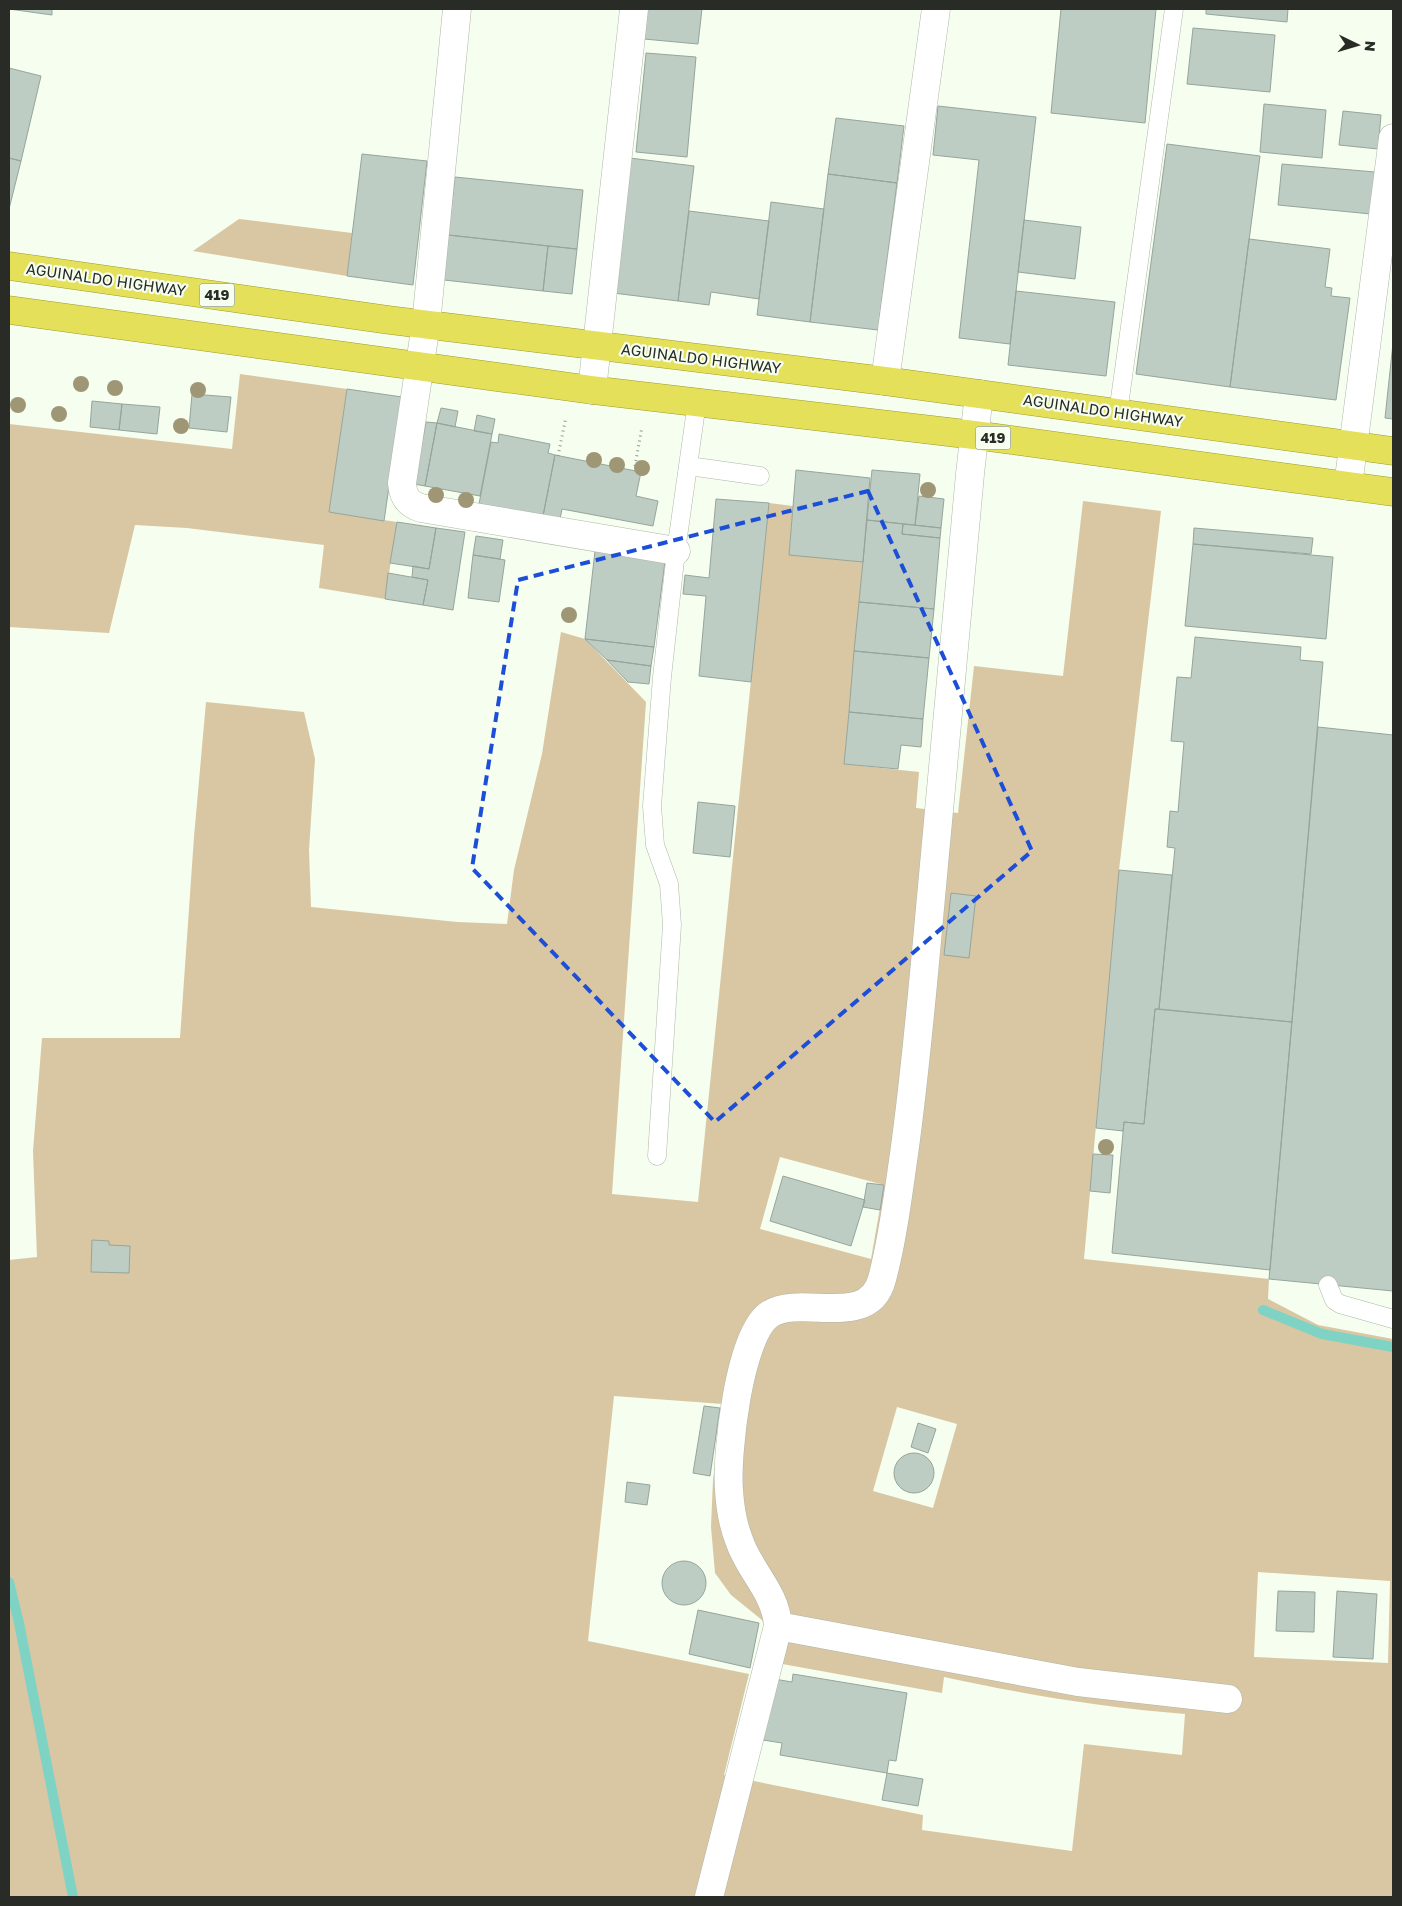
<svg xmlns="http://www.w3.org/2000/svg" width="1402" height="1906" viewBox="0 0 1402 1906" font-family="'Golos Text',sans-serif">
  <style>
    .green { fill: #d9c6a2; fill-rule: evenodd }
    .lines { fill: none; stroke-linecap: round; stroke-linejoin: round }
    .stream { stroke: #7fd3c5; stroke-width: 10 }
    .building { fill: #bdcdc3; stroke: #96a59b }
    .service-casing { stroke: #afb7a9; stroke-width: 19 }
    .minor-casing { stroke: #afb7a9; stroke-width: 29 }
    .trunk-casing { stroke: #9e9c2c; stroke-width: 29 }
    .path { stroke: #949a90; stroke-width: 3; stroke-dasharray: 1 4; stroke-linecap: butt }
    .service { stroke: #fff; stroke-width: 18 }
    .minor { stroke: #fff; stroke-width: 28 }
    .trunk { stroke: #e4e05a; stroke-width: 28 }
    .tree { fill: #9e9675 }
    .marked { fill: none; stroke: #1d4ed8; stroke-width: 4; stroke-dasharray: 10 6; stroke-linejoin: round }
    .labels { text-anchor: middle; stroke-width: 4.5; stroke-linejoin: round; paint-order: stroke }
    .shield { fill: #f5feef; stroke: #666a62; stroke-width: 1 }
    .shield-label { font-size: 14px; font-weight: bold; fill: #282b26 }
    .street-label { font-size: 15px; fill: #282b26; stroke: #f5feef }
  </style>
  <rect width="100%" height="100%" fill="#f5feef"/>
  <path class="green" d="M239,219L352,233L347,276L193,251Z
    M240,374L347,389L329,512L397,522L385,599L319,588L324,545L187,528L135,525L109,633L9,627V424L232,449Z
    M1083,501L1161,511L1119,870L1084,1259L1269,1279L1268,1299L1318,1325L1393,1339V1897H9V1260L37,1257L33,1151L42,1038H180L194,837L206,702L304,712L315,759L309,850L311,907L457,922L507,924L514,870L542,754L561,632L585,639L646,702L612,1194L698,1202L769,503L793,506L789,554L863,562L844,764L919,772L916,808L958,813L974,666L1063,676ZM780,1157L884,1185L871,1259L760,1229ZM614,1396L723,1404L713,1480L711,1527L715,1573L731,1595L762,1620L777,1663L942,1693L944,1677C1027,1695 1101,1707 1185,1714L1182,1755L1084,1744L1072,1851L922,1830L923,1815L724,1775L749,1674L588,1641ZM897,1407L957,1424L933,1508L873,1491ZM1258,1572L1390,1581L1388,1663L1254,1657Z"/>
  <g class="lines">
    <path class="stream" d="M1263,1310L1322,1334L1393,1347
      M9,1582L19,1623L73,1897"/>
  </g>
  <path class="building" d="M9,9H52V15Z
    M646,9H702L698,44L644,39Z
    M1061,9H1156L1145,123L1051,113Z
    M1206,9H1288L1287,22L1206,14Z
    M1193,28L1275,35L1270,92L1187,84Z
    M646,53L696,57L687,157L636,152Z
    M9,68L41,76L21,161L9,158Z
    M1264,104L1326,110L1322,158L1260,152Z
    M938,106L1036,117L1010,344L959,338L979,160L933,155Z
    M1343,111L1381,115L1378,149L1339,145Z
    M836,118L904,126L897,183L828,174Z
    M1167,144L1260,156L1230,387L1136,374Z
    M362,154L427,161L413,285L347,276Z
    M9,158L21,161L9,209Z
    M630,158L694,166L678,301L613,293Z
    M1282,164L1375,172L1371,214L1278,205Z
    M828,174L897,183L878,330L810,322Z
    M455,177L583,190L577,249L448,235Z
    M771,202L824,209L810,322L757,315Z
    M689,211L769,221L759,299L711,292L709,305L678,301Z
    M1024,220L1081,227L1075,279L1018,272Z
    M448,235L548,246L543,291L444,280Z
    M1249,239L1330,249L1325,287L1332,288L1331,296L1350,298L1336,400L1230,387Z
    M548,246L577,249L572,294L543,291Z
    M1016,291L1115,302L1106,376L1008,365Z
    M1393,343V419L1385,418Z
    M347,389L402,397L384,521L329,512Z
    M192,394L231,397L227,432L189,428Z
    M92,401L122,404L119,430L90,427Z
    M122,404L160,407L157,434L119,430Z
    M441,408L458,411L455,427L437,423Z
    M477,415L495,419L492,434L474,431Z
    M426,422L437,423L425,486L414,484Z
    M437,423L492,434L480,496L425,486Z
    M499,434L550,444L548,453L555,455L543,516L479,504L491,442L498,443Z
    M555,455L641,472L636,496L658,501L653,526L562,509L560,519L543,516Z
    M796,470L870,478L863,562L789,555Z
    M872,470L920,474L915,525L867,520Z
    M919,496L944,499L941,528L915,525Z
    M716,499L769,503L751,682L699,676L706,596L683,594L685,575L709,578Z
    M867,520L903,524L902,534L940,538L934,609L859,602Z
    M397,522L436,528L429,569L390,563Z
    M903,524L941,528L940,538L902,534Z
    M436,528L465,532L453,610L423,605L428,580L412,577L413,566L429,569Z
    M1194,528L1313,538L1311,554L1193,544Z
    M476,536L503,540L500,559L473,555Z
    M1193,544L1333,557L1326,639L1185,626Z
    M595,551L665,561L654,647L585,639Z
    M473,555L505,560L499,602L468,598Z
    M388,573L428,580L423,605L385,599Z
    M859,602L934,609L929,658L854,651Z
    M1195,637L1301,647L1300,660L1323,662L1292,1022L1159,1009L1175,848L1167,847L1170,811L1178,812L1184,742L1171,741L1177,677L1191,678Z
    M585,639L654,647L651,666L607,660Z
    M854,651L929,658L923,719L849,712Z
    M607,660L651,666L649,684L628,682Z
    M849,712L923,719L921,747L901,745L898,769L844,764Z
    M1318,727L1393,735V1291L1269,1279Z
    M698,802L735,806L730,857L693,853Z
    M1119,870L1172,875L1159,1009H1155L1144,1124L1124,1122L1123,1131L1096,1128Z
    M951,893L976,896L969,958L944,955Z
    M1155,1009L1292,1022L1270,1270L1112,1253L1124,1122L1144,1124Z
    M1093,1154L1113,1155L1110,1193L1090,1191Z
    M783,1176L865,1200L851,1246L770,1221Z
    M867,1183L884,1185L880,1210L863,1207Z
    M92,1240L109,1241V1245L130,1246L129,1273L91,1272Z
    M704,1406L720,1408L710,1476L693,1473Z
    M918,1423L936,1429L928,1453L911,1447Z
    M894 1473a20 20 0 1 1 40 0a20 20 0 1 1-40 0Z
    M627,1482L650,1485L647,1505L625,1502Z
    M662 1583a22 22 0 1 1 44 0a22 22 0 1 1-44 0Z
    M1278,1591L1315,1592L1314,1632L1276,1631Z
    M1337,1591L1377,1594L1373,1659L1333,1657Z
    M698,1610L759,1623L750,1668L689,1654Z
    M793,1674L907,1693L896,1761L889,1760L887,1773L780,1755L782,1743L763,1740L774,1679L792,1682Z
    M887,1773L923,1779L918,1806L882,1800Z"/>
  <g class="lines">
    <defs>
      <path id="service" d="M1118,413L1174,9
        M689,466L760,476
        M657,1156L672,925L669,884L655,845L652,806L662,677L676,551L697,402
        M1328,1285L1334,1300L1340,1304L1393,1319"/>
      <path id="minor" d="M457,9L426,324L402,483C403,497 408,504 421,508L676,551
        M885,381L936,9
        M592,390L634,9
        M1348,486L1393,138
        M778,1626L1078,1682L1228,1699
        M709,1897L778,1626C776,1592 749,1571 739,1540C733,1525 730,1507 729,1490C726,1456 739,1333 770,1314C802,1294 869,1330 882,1279C893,1238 898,1195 904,1154C915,1075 922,997 929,919C942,770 957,622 970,474L979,394"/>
      <path id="trunk" d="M9,266L389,320L885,381L1393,451
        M9,310L592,390L974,435L1393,492"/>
    </defs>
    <use href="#service" class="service-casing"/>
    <use href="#minor" class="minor-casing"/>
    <use href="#trunk" class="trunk-casing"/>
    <path class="path" d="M558,456L566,417
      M635,466L642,427"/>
    <use href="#service" class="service"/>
    <use href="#minor" class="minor"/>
    <use href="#trunk" class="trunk"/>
  </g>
  <g class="tree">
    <circle cx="81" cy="384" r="8"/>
    <circle cx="115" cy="388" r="8"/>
    <circle cx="198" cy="390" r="8"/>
    <circle cx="18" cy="405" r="8"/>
    <circle cx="59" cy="414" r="8"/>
    <circle cx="181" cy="426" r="8"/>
    <circle cx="594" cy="460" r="8"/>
    <circle cx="617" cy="465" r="8"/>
    <circle cx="642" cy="468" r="8"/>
    <circle cx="928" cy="490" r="8"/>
    <circle cx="436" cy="495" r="8"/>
    <circle cx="466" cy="500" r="8"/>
    <circle cx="569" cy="615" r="8"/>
    <circle cx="1106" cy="1147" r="8"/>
  </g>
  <path class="marked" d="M868,491L1032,851L715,1122L472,868L518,580Z"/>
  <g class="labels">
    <g class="shield">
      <rect x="199.5" y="283.5" width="35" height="23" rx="4"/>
      <rect x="975.5" y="426.5" width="35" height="23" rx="4"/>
    </g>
    <g class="shield-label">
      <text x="217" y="300">419</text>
      <text x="993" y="443">419</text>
    </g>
    <g class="street-label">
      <text transform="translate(106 280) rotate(8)" y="5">AGUINALDO HIGHWAY</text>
      <text transform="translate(701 359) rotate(7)" y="5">AGUINALDO HIGHWAY</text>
      <text transform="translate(1103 411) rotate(8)" y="5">AGUINALDO HIGHWAY</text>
    </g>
  </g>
  <rect width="1402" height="1906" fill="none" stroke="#282b26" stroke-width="20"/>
  <g transform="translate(1357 45) rotate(95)" stroke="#f5feef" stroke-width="4" paint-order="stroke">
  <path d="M0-4L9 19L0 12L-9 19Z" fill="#282b26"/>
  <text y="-8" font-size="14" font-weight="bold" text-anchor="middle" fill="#282b26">N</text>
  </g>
</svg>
